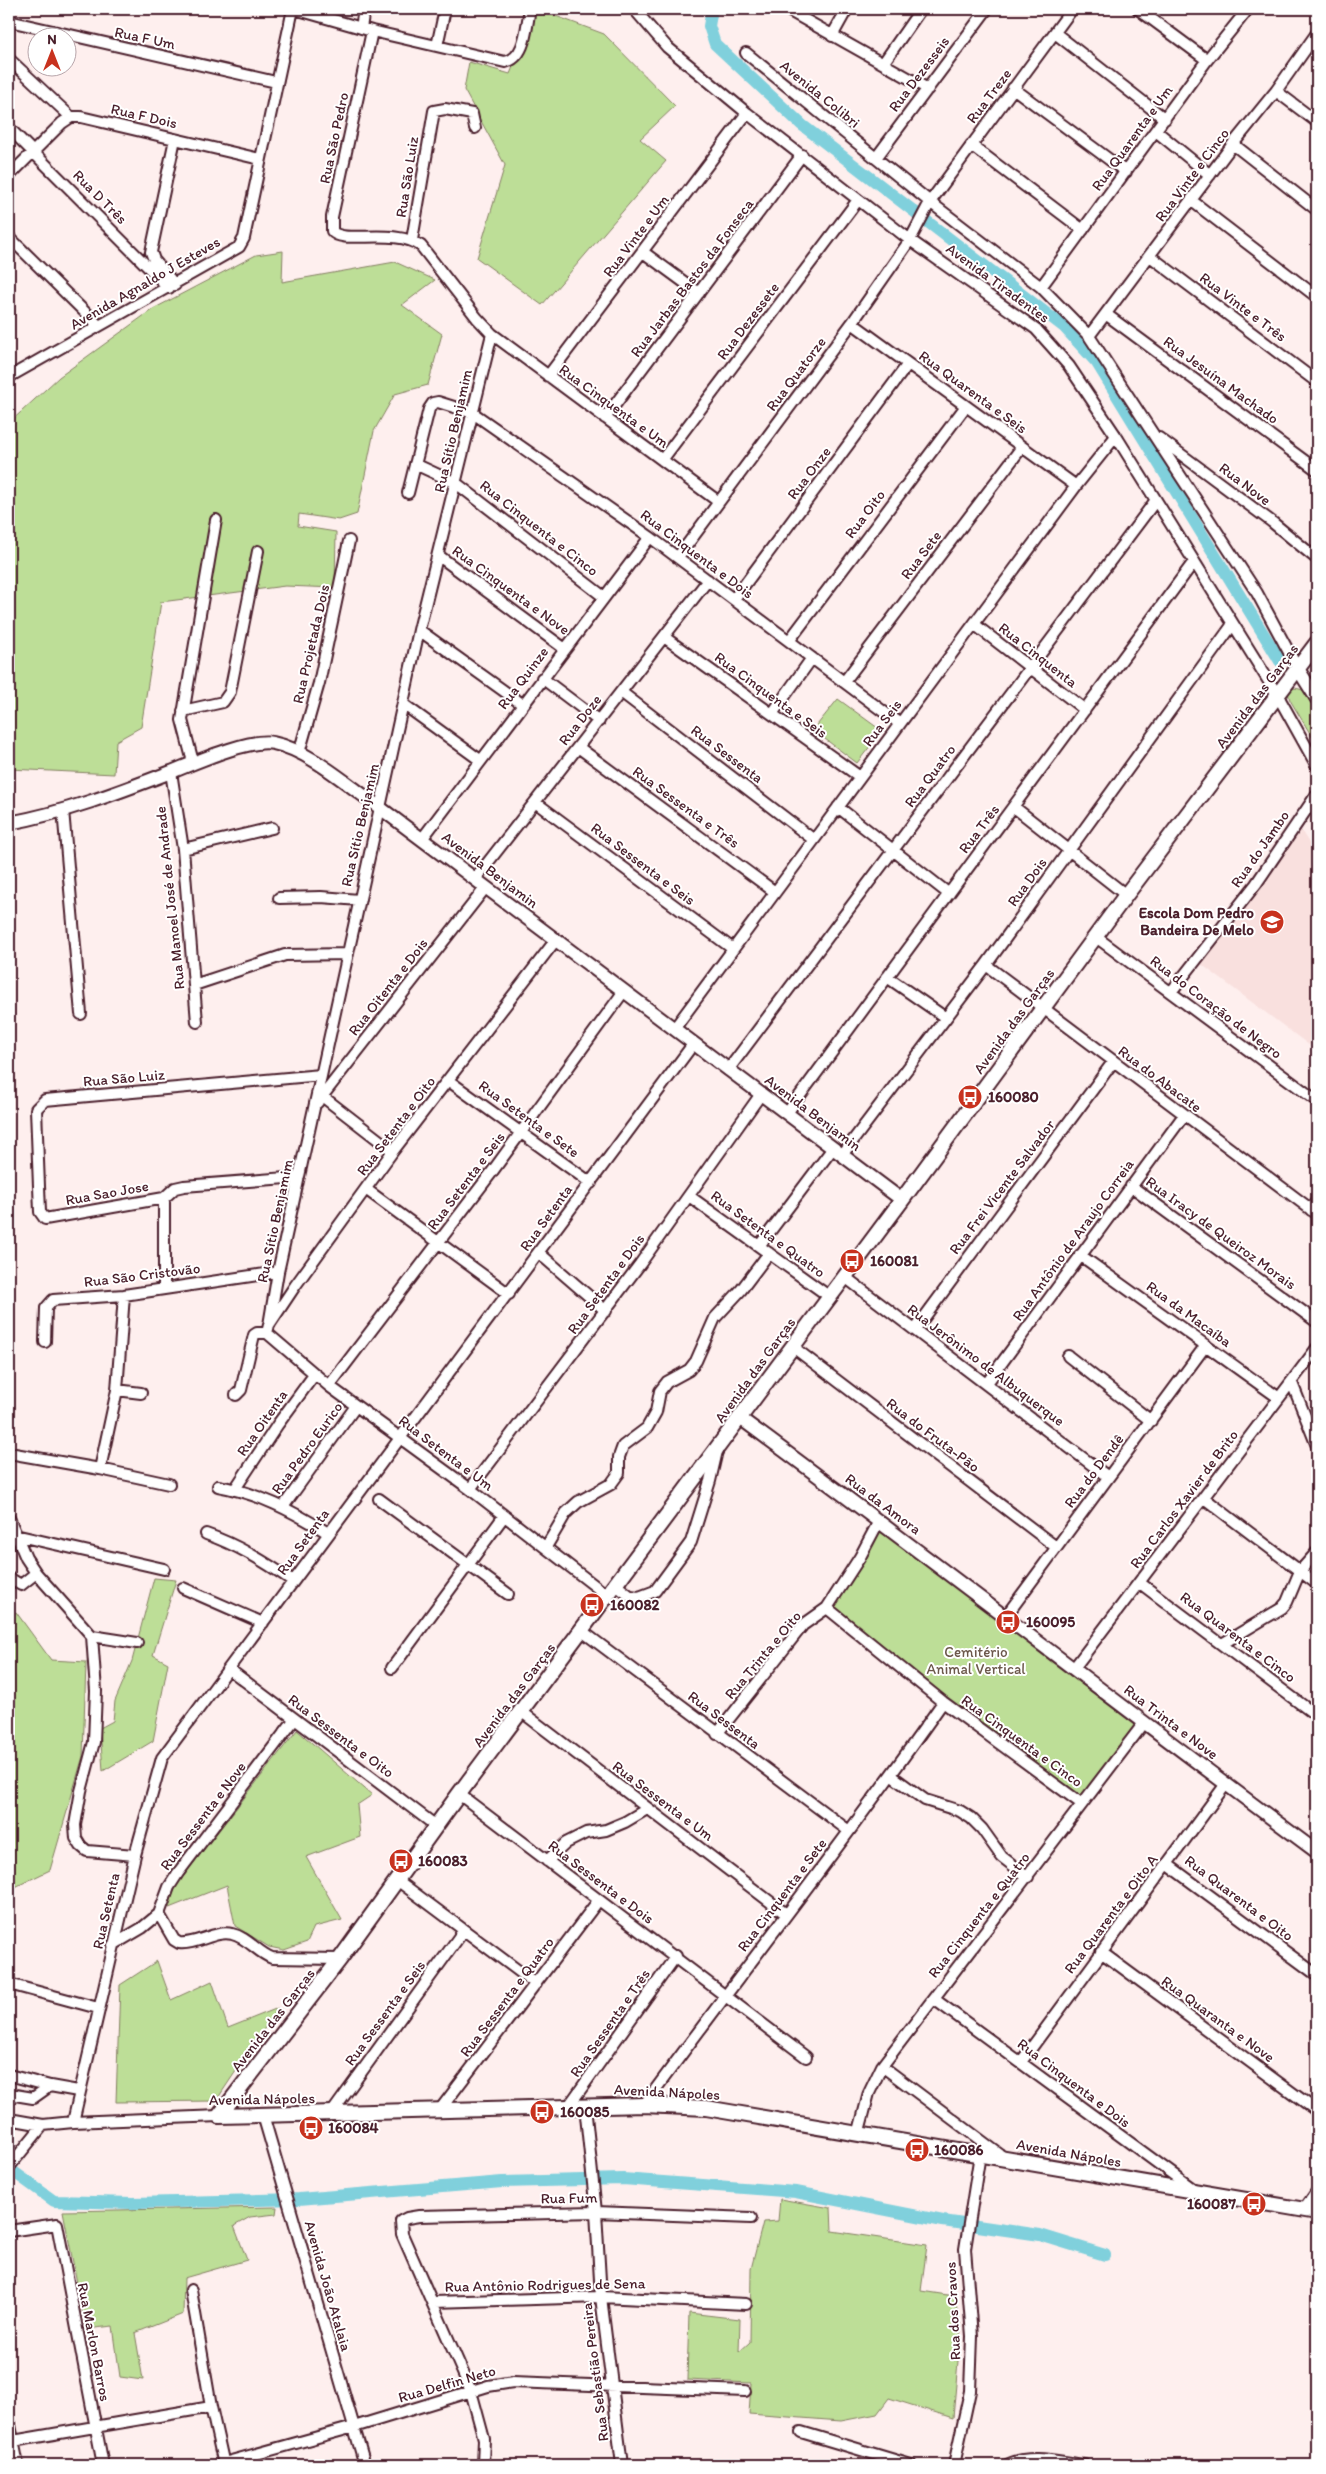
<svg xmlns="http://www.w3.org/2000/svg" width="1326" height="2474" viewBox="0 0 1326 2474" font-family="Itim,sans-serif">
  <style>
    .built { fill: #f9e0de }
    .green { fill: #bdde97; stroke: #847e61 }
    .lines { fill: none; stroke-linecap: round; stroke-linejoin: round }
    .canal { stroke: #80d0dc; stroke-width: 12 }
    .minor-casing { stroke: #4a1f2b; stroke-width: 14 }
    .tertiary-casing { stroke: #4a1f2b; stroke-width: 16 }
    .secondary-casing { stroke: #4a1f2b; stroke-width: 18 }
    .minor { stroke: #fff; stroke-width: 10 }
    .tertiary { stroke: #fff; stroke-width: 12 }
    .secondary { stroke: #fff; stroke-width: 14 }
    .labels { text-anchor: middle; stroke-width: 4; stroke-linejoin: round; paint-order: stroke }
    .street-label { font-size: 15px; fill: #4a1f2b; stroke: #fff }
    .poi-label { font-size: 15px; font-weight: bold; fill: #4a1f2b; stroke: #fff; text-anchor: start }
    .park-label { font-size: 15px; fill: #6c584b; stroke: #fff }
  </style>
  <rect width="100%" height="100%" fill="#feefee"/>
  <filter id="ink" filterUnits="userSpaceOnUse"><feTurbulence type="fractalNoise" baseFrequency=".02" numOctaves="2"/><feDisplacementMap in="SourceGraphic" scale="10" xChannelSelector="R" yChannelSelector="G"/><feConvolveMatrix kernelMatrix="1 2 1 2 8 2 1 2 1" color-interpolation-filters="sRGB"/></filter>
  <g filter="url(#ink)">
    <path class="built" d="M1299,827L1317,856V1051L1197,961Z"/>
    <path class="green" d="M537,9L604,34L675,106L640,139L666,161L542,305L477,258L505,165L464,90L469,62L510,74Z
      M283,251L282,282L395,262L435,280L402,305L442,334L428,385L395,394L374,431L357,514L339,520L299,514L298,526L336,532L335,588L285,586L161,602L141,727L116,741L114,774L9,769V423L59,377L153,309L256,255Z
      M1292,688C1322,688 1317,726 1317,745L1290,700L1288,693Z
      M838,699L882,731L857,763L813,730Z
      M879,1521L1144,1723L1082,1804L827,1608Z
      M154,1578L176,1580L153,1655L168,1663L153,1741L103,1771L100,1728L113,1721L115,1701L132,1661Z
      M16,1612L51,1660L86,1662L83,1756L50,1870L9,1890V1615Z
      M297,1730L372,1795L357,1805L360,1837L306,1857L342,1920L314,1927L307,1942L284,1950L269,1947L235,1926L227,1885L169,1908L175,1887Z
      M157,1961L171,2000L212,1981L228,2028L278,2008L216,2101L116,2102L120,1985Z
      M780,2199L831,2208L832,2231L927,2245L921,2291L954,2296L961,2327L953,2418L889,2398L877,2414L841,2421L749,2414L751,2383L687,2380L689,2313L740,2319L739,2352L750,2342L751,2269L763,2222L778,2221Z
      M277,2207L276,2214L250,2217L234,2226L247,2260L184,2278L183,2314L135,2333L143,2380L120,2377L113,2326L86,2329L63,2211Z"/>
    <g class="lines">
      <path class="canal" d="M712,9L709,26L715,44L802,125L1064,327L1097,363L1280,661
        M14,2172L54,2201L133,2203L299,2199L502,2182L623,2179L796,2192L943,2221L1040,2235L1105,2255"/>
      <defs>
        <path id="minor" d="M295,9L372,31L505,62C526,58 526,27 530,9
          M634,9L667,47L747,113L910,240L1036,329L1069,366L1116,436L1278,696L1317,766
          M786,9L928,89
          M1138,9L1207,60
          M9,21L276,82
          M361,28L364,9
          M372,31L332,217V231C342,245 395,227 421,246L477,318L492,334L719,502
          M1055,33L1165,119
          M832,36L847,9
          M437,46L445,9
          M746,53L930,202L1041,287L1089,336L1257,593L1298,669
          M9,59L71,117
          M884,62L921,9
          M1013,88L1126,172
          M1276,91L1317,122
          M9,128L169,288
          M1156,131L1210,175
          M1233,144L1317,210
          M971,145L1083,230
          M876,158L987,9
          M9,176L62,123L71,117H81L260,159
          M1192,201L1317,297
          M9,237L99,326
          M412,240L434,111L445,109L472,114L475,128
          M643,252L699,293
          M1150,256L1317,382
          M175,285L154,260L151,252L175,139
          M1041,287L1207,60L1248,9
          M1107,315L1317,470
          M852,323L1076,486
          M1089,336L1233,144L1276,91L1317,33
          M548,376L747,113
          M9,377L239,247L244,238L293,9
          M605,418L802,155
          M1159,438L1272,522L1317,559
          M662,460L858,200
          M415,464L456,483L604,597
          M408,493L429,409L433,403L438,402L473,413L650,537L900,724
          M439,556L565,649
          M678,557L852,323L910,240L930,202L1072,9
          M734,599L908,364
          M974,624L1085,710
          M419,630L522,704
          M664,637L860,777
          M789,641L966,406
          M542,678L599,721
          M844,682L1022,447
          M621,692L814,840
          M403,704L480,760
          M183,711L223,702L230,692L258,551
          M772,714L812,658
          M578,747L775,892
          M299,753L319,683L349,541
          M193,762L182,720L216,520
          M171,772L183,849L197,1022
          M535,802L733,949
          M838,807L949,894
          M1014,807L1126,895
          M63,810L81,1014
          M422,839L650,537
          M183,849L272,828
          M475,879L708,580
          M279,898L321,897L359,900
          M1096,937L1317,1101
          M986,965L1317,1214
          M887,977L946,1018
          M194,985L285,955L348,954
          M1171,992L1256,884L1317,794
          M674,1029L1076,486L1116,436
          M728,1070L1156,500
          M449,1081L591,1183
          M322,1096L393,1151
          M317,1103L486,887
          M787,1113L1193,563
          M842,1155L986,965L1233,624
          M299,1177L184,1186L175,1188L164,1198L45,1219L40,1212L36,1109L45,1100L321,1075
          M1131,1186L1317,1322
          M367,1190L509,1294
          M689,1196L830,1297
          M164,1198V1289
          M1311,1210L1317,1201
          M759,1246L833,1148
          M539,1253L606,1311
          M1080,1255L1279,1398
          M845,1277L1108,1477
          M269,1325L278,1272L419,630L492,334
          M915,1330L1113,1062
          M267,1333L269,1325L295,1286L393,1151L555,941
          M267,1333L329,1386L470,1489L608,1596
          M45,1342L46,1308L53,1300L124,1295L278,1272
          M793,1347L1056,1547
          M1068,1356L1151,1421
          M987,1383L1184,1115
          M1292,1383L1317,1446
          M329,1386L492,1172L624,991
          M117,1390L141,1393
          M236,1395L241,1390L254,1335L257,1333H267
          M9,1453L100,1469L169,1484
          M100,1469L117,1390L124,1295
          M218,1486C258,1493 293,1511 328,1533
          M235,1489L278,1424L314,1375
          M470,1489L640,1264L761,1094
          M1204,1498L1317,1584
          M379,1499L508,1594
          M283,1507L356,1406
          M9,1518L26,1558L36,1573L92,1636L96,1691L94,1742L81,1791L75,1825L76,1838L81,1846L87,1851L135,1855
          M206,1534C238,1545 265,1562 293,1581
          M15,1535L164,1569
          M546,1547L566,1513L578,1502L611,1484L619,1473V1457L623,1446L647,1428L656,1412L660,1391L667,1382L689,1370L696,1361L715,1318L741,1290L769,1253
          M9,1578L21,1585L36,1573
          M1140,1583L1317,1716
          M616,1585L630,1596L639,1597L655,1591L691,1542L710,1481L717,1451
          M183,1588L263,1623
          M827,1608L943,1702L1082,1804
          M1006,1616L1206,1345
          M582,1631L849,1831
          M92,1636L137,1643
          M1222,1644L1282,1608L1287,1602L1300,1571L1317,1552
          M392,1668L504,1516
          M1074,1668L1317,1348
          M229,1669L436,1826
          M522,1712L786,1914
          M717,1734L803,1625L827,1608L860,1557L879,1521
          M892,1776L925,1800L960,1811L971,1818L982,1829L1002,1857L1028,1877
          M459,1794C575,1882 691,1969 806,2057
          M547,1861L566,1843L586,1833L606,1830L625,1822L647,1809
          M1167,1864L1317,1975
          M397,1880L536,1984
          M159,1914L174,1940L179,1943C197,1945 215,1930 232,1934C247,1937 258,1953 272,1958L340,1959
          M113,1945L142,1928L159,1914L169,1887L178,1873L294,1720
          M1101,1952L1317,2111
          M9,1984L98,2008
          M934,1999L1193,2189
          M1021,2062L1226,1784
          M882,2066L1003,2157
          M9,2075L50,2086L78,2091
          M9,2094L33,2098L50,2086
          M644,2105C743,1970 847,1839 943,1702
          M585,2106L596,2212L601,2297L622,2465
          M568,2107L676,1956
          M439,2111L598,1901
          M331,2114L464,1930
          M263,2115L365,2465
          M9,2119L43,2125L73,2122L219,2116
          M73,2122L135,1855L162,1758L694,1043
          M858,2135L869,2093L882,2066L1144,1723
          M9,2167L43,2125
          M9,2231L57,2224L103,2465
          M191,2290L211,2407L224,2465
          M434,2302L601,2297L746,2304
          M9,2420L18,2465
          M801,2432L911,2465
          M13,2441L211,2407
          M224,2463L354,2427L488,2386L513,2382L745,2391
          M483,2465L484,2439L471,2391L402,2234L401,2221L407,2218L419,2216L596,2212L751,2218
          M954,2465L970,2391L972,2336L965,2249L980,2154
          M1007,2465C1030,2453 1060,2462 1084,2465"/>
        <path id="tertiary" d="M1298,669L1317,699
          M9,823C64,813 119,792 171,772C194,763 250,738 273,743C309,750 349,786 379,807L902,1200
          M740,1418C934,1561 1124,1709 1317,1852
          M1305,2210L1317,2193"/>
        <path id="secondary" d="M219,2116L340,1959L459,1794L902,1200L1126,895L1317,643
          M219,2116L644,2105L706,2108L1317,2212"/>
      </defs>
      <use href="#minor" class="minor-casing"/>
      <use href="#tertiary" class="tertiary-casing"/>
      <use href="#secondary" class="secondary-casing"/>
      <use href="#minor" class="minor"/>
      <use href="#tertiary" class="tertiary"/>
      <use href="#secondary" class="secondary"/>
    </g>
  </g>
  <defs>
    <symbol id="school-disc" viewBox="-11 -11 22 22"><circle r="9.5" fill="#c8321e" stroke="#fff"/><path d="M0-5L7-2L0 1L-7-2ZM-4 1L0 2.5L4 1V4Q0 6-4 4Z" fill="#fff"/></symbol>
    <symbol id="bus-disc" viewBox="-11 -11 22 22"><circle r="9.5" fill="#c8321e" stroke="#fff"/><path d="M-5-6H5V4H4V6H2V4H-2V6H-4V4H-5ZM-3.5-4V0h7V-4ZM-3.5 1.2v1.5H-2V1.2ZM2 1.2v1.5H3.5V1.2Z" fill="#fff"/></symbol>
  </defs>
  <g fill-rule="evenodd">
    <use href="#school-disc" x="1258" y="908" width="28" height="28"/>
    <use href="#bus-disc" x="956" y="1083" width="28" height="28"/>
    <use href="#bus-disc" x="838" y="1247" width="28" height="28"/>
    <use href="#bus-disc" x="578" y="1591" width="28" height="28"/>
    <use href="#bus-disc" x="994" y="1608" width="28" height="28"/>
    <use href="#bus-disc" x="387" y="1847" width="28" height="28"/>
    <use href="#bus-disc" x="528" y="2098" width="28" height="28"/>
    <use href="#bus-disc" x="297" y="2114" width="28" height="28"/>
    <use href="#bus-disc" x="903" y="2136" width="28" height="28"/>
    <use href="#bus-disc" x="1240" y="2190" width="28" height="28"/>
  </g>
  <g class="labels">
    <g class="street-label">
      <text transform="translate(145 38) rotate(12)" y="5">Rua F Um</text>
      <text transform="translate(919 74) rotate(-53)" y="5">Rua Dezesseis</text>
      <text transform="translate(820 94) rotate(39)" y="5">Avenida Colibri</text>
      <text transform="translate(989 96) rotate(-53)" y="5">Rua Treze</text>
      <text transform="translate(144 116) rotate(13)" y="5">Rua F Dois</text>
      <text transform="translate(334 138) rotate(-78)" y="5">Rua São Pedro</text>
      <text transform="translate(1132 138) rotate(-54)" y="5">Rua Quarenta e Um</text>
      <text transform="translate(1192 175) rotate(-53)" y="5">Rua Vinte e Cinco</text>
      <text transform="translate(407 177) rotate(-81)" y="5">Rua São Luiz</text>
      <text transform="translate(100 197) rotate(45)" y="5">Rua D Três</text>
      <text transform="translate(636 236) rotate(-53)" y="5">Rua Vinte e Um</text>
      <text transform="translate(692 278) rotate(-53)" y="5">Rua Jarbas Bastos da Fonseca</text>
      <text transform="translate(145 283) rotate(-30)" y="5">Avenida Agnaldo J Esteves</text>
      <text transform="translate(998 283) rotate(36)" y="5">Avenida Tiradentes</text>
      <text transform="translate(1243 307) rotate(37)" y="5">Rua Vinte e Três</text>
      <text transform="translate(748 321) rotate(-53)" y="5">Rua Dezessete</text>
      <text transform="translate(796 374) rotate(-53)" y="5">Rua Quatorze</text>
      <text transform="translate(1221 380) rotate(36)" y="5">Rua Jesuína Machado</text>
      <text transform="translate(973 392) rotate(36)" y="5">Rua Quarenta e Seis</text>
      <text transform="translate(614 406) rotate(36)" y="5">Rua Cinquenta e Um</text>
      <text transform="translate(453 431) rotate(-77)" y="5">Rua Sítio Benjamim</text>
      <text transform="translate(809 473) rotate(-53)" y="5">Rua Onze</text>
      <text transform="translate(1245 484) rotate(37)" y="5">Rua Nove</text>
      <text transform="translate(865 514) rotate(-53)" y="5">Rua Oito</text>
      <text transform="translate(539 528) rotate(38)" y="5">Rua Cinquenta e Cinco</text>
      <text transform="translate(697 554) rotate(37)" y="5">Rua Cinquenta e Dois</text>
      <text transform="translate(921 555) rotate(-53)" y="5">Rua Sete</text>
      <text transform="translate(511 590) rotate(36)" y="5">Rua Cinquenta e Nove</text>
      <text transform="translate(311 644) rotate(-77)" y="5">Rua Projetada Dois</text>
      <text transform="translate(1038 655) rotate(38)" y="5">Rua Cinquenta</text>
      <text transform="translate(523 678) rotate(-53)" y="5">Rua Quinze</text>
      <text transform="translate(771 695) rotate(36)" y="5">Rua Cinquenta e Seis</text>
      <text transform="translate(1257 696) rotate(-53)" y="5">Avenida das Garças</text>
      <text transform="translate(580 720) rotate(-52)" y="5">Rua Doze</text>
      <text transform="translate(882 723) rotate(-53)" y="5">Rua Seis</text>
      <text transform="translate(727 754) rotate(37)" y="5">Rua Sessenta</text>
      <text transform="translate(930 776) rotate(-53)" y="5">Rua Quatro</text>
      <text transform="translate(686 807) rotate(36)" y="5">Rua Sessenta e Três</text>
      <text transform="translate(360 825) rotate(-77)" y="5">Rua Sítio Benjamim</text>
      <text transform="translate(979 829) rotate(-53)" y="5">Rua Três</text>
      <text transform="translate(1260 849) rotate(-55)" y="5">Rua do Jambo</text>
      <text transform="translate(643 864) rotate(37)" y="5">Rua Sessenta e Seis</text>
      <text transform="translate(490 870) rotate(37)" y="5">Avenida Benjamin</text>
      <text transform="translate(1027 882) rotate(-54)" y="5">Rua Dois</text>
      <text transform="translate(170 898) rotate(-96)" y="5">Rua Manoel José de Andrade</text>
      <text transform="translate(388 987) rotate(-52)" y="5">Rua Oitenta e Dois</text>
      <text transform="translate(1216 1007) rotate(37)" y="5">Rua do Coração de Negro</text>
      <text transform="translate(1014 1021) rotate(-54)" y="5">Avenida das Garças</text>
      <text transform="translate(124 1078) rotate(-5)" y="5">Rua São Luiz</text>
      <text transform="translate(1160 1079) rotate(37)" y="5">Rua do Abacate</text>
      <text transform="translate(813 1113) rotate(37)" y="5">Avenida Benjamin</text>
      <text transform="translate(529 1119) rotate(36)" y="5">Rua Setenta e Sete</text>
      <text transform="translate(396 1126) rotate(-53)" y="5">Rua Setenta e Oito</text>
      <text transform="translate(466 1181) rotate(-53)" y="5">Rua Setenta e Seis</text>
      <text transform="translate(1002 1187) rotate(-53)" y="5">Rua Frei Vicente Salvador</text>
      <text transform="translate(107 1193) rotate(-10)" y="5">Rua Sao Jose</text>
      <text transform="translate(546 1218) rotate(-54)" y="5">Rua Setenta</text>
      <text transform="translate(275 1221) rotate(-78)" y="5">Rua Sítio Benjamim</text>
      <text transform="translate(1221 1233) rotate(36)" y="5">Rua Iracy de Queiroz Morais</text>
      <text transform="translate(768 1234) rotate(36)" y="5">Rua Setenta e Quatro</text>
      <text transform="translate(1073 1240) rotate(-54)" y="5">Rua Antônio de Araujo Correia</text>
      <text transform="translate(142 1275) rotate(-7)" y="5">Rua São Cristovão</text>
      <text transform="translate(606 1284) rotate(-54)" y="5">Rua Setenta e Dois</text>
      <text transform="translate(1189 1314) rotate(36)" y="5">Rua da Macaíba</text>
      <text transform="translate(986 1365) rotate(37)" y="5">Rua Jerônimo de Albuquerque</text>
      <text transform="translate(755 1370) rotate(-54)" y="5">Avenida das Garças</text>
      <text transform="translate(262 1423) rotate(-55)" y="5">Rua Oitenta</text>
      <text transform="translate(933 1435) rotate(37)" y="5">Rua do Fruta-Pão</text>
      <text transform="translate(307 1448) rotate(-54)" y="5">Rua Pedro Eurico</text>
      <text transform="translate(446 1453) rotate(37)" y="5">Rua Setenta e Um</text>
      <text transform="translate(1094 1471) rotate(-53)" y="5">Rua do Dendê</text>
      <text transform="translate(1184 1499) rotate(-53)" y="5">Rua Carlos Xavier de Brito</text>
      <text transform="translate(883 1504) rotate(37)" y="5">Rua da Amora</text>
      <text transform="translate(303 1542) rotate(-54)" y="5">Rua Setenta</text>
      <text transform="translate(1238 1637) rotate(37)" y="5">Rua Quarenta e Cinco</text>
      <text transform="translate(763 1655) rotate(-50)" y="5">Rua Trinta e Oito</text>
      <text transform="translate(514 1695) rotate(-53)" y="5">Avenida das Garças</text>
      <text transform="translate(724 1720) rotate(37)" y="5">Rua Sessenta</text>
      <text transform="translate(1171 1722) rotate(37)" y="5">Rua Trinta e Nove</text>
      <text transform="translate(341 1736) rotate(37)" y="5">Rua Sessenta e Oito</text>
      <text transform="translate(1022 1741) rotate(36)" y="5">Rua Cinquenta e Cinco</text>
      <text transform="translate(663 1801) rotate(37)" y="5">Rua Sessenta e Um</text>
      <text transform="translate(203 1816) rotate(-53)" y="5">Rua Sessenta e Nove</text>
      <text transform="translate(601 1882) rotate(37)" y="5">Rua Sessenta e Dois</text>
      <text transform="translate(782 1895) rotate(-53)" y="5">Rua Cinquenta e Sete</text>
      <text transform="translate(1239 1898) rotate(37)" y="5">Rua Quarenta e Oito</text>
      <text transform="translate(106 1911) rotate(-77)" y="5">Rua Setenta</text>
      <text transform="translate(1111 1914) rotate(-53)" y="5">Rua Quarenta e Oito A</text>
      <text transform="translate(979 1915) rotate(-52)" y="5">Rua Cinquenta e Quatro</text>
      <text transform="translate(507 1997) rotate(-53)" y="5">Rua Sessenta e Quatro</text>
      <text transform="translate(385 2013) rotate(-54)" y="5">Rua Sessenta e Seis</text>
      <text transform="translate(1218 2019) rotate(36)" y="5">Rua Quaranta e Nove</text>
      <text transform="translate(273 2020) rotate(-52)" y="5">Avenida das Garças</text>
      <text transform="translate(610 2023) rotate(-55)" y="5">Rua Sessenta e Três</text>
      <text transform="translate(1074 2083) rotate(37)" y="5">Rua Cinquenta e Dois</text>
      <text transform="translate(667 2092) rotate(3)" y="5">Avenida Nápoles</text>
      <text transform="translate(262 2099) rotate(-1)" y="5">Avenida Nápoles</text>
      <text transform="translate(1069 2153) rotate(10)" y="5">Avenida Nápoles</text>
      <text transform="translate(569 2198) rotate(-1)" y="5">Rua Fum</text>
      <text transform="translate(545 2285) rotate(-1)" y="5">Rua Antônio Rodrigues de Sena</text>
      <text transform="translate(328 2286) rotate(74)" y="5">Avenida João Atalaia</text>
      <text transform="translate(953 2311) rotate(-93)" y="5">Rua dos Cravos</text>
      <text transform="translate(94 2342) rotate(79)" y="5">Rua Marlon Barros</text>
      <text transform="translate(595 2372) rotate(-97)" y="5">Rua Sebastião Pereira</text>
      <text transform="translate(447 2384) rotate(-16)" y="5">Rua Delfin Neto</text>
    </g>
    <g class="poi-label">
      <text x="1254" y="918" text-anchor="end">Escola Dom Pedro<tspan x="1254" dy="17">Bandeira De Melo</tspan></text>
      <text x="988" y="1102">160080</text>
      <text x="870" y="1266">160081</text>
      <text x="610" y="1610">160082</text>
      <text x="1026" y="1627">160095</text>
      <text x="418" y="1866">160083</text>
      <text x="560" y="2117">160085</text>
      <text x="328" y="2133">160084</text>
      <text x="934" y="2155">160086</text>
      <text x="1236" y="2209" text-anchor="end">160087</text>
    </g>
    <g class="park-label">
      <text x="976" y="1657">Cemitério<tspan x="976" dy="17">Animal Vertical</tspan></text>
    </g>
  </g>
  <rect width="1326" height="2474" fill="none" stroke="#fff" stroke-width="30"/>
  <rect x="15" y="15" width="1296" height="2444" fill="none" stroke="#4a1f2b" stroke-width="2" filter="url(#ink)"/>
  <g transform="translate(52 52)"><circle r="24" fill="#ffffff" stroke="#b7a5aa"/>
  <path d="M0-4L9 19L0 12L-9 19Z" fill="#c8321e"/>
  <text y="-8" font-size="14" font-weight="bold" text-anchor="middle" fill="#4a1f2b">N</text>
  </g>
</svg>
